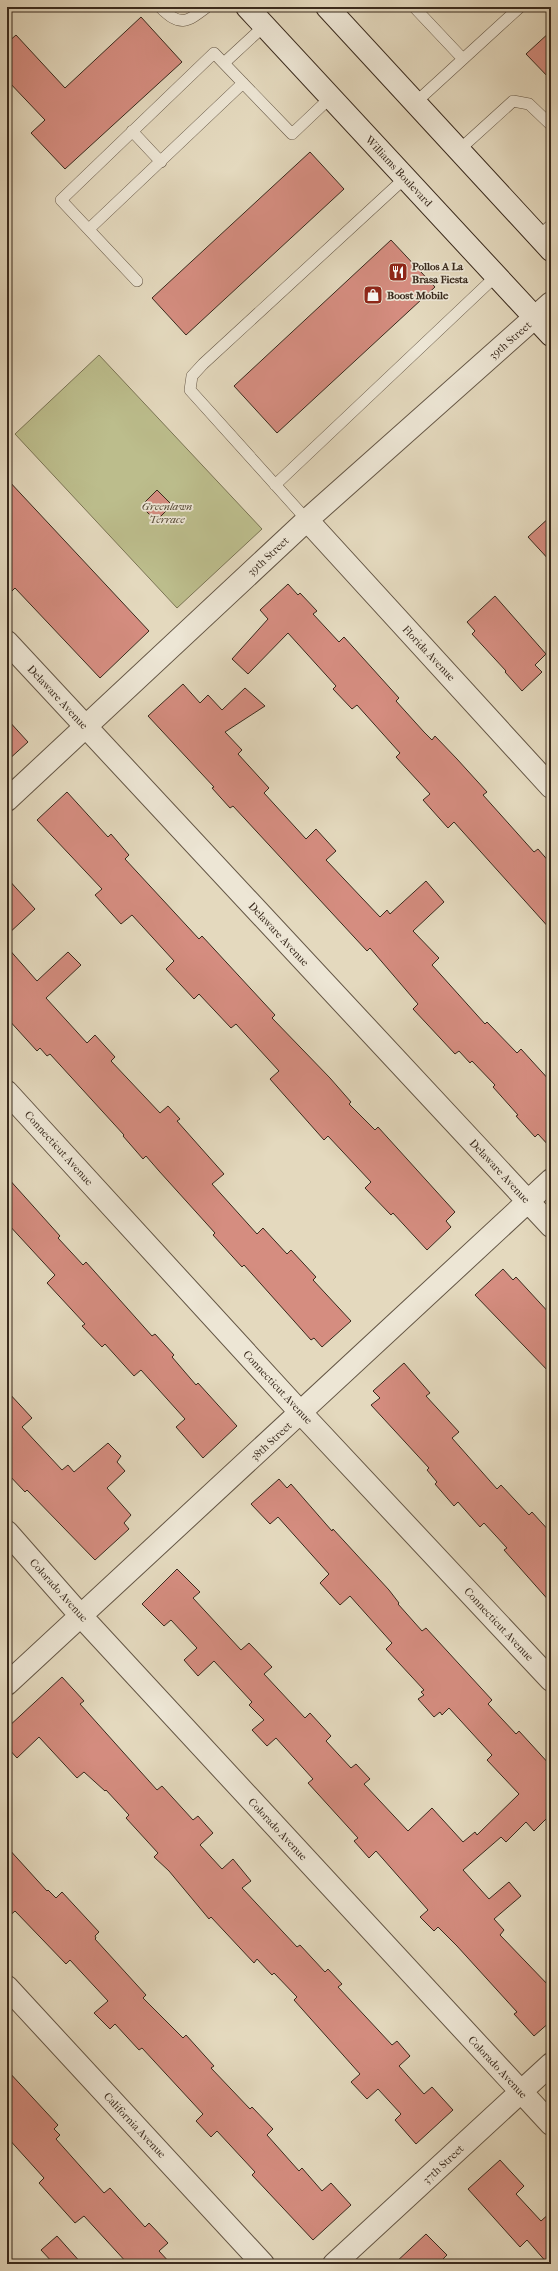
<svg xmlns="http://www.w3.org/2000/svg" width="558" height="2271" viewBox="0 0 558 2271" font-family="'IM FELL French Canon',serif">
  <style>
    .green { fill: #bcbd8c; stroke: #7a7454 }
    .building { fill: #d58d80; stroke: #392a1d }
    .lines { fill: none; stroke-linecap: round; stroke-linejoin: round }
    .lane-casing { stroke: #645645; stroke-width: 12 }
    .street-casing { stroke: #645645; stroke-width: 24 }
    .secondary-casing { stroke: #392a1d; stroke-width: 24 }
    .lane { stroke: #ede6d5; stroke-width: 11 }
    .street { stroke: #ede6d5; stroke-width: 22 }
    .secondary { stroke: #ede6d5; stroke-width: 22 }
    .labels { text-anchor: middle; stroke-width: 3.5; stroke-linejoin: round; paint-order: stroke }
    .street-label { font-size: 11px; fill: #392a1d; stroke: #ede6d5 }
    .poi-label { font-size: 11px; font-weight: bold; fill: #392a1d; stroke: #ede6d5; text-anchor: start }
    .park-label { font-size: 11px; font-style: italic; fill: #534733; stroke: #ede6d5 }
  </style>
  <rect width="100%" height="100%" fill="#e4d9be"/>
  <filter id="stains"><feTurbulence type="fractalNoise" baseFrequency=".005" numOctaves="4"/><feColorMatrix values="0 0 0 0 .2 0 0 0 0 .09 0 0 0 0 .02 0 0 0 .5 -.17"/></filter>
  <radialGradient id="worn" r=".72"><stop offset=".6" stop-color="#630" stop-opacity="0"/><stop offset="1" stop-color="#630" stop-opacity=".3"/></radialGradient>
  <path class="green" d="M99,355L262,529L177,608L15,434Z"/>
  <path class="building" d="M141,17L182,62L65,169L31,133L45,120L7,80V43L16,35L65,88Z
    M551,31V80L526,54Z
    M310,152L344,189L186,335L152,298Z
    M391,240L435,287L277,433L234,386Z
    M7,479L149,631L100,678L15,588L7,596Z
    M157,490L172,505L156,521L141,506Z
    M551,516V562L528,537Z
    M288,584L298,595L300,593L317,611L313,614L339,642L344,637L399,698L396,701L424,732L432,740L435,736L457,759L487,792L483,795L534,852L538,849L551,864V930L454,822L448,828L423,800L430,794L396,757L400,753L357,705L352,709L333,689L336,686L288,633L248,674L232,659L268,619L260,610Z
    M495,596L546,654L535,665L542,672L522,691L505,672L506,671L472,634L475,631L467,622Z
    M183,684L200,703L208,695L222,710L245,688L265,706L225,732L242,750L238,754L269,788L264,793L306,839L316,829L336,851L326,860L380,917L387,910L390,914L426,881L444,902L413,931L439,958L432,965L485,1024L487,1022L517,1053L521,1049L551,1082V1148L538,1134L535,1137L516,1116L518,1115L493,1087L495,1085L472,1061L470,1063L459,1051L455,1054L413,1009L418,1004L370,948L367,951L233,806L230,808L212,788L214,787L148,716Z
    M7,719L28,742L7,761Z
    M67,792L108,837L111,834L129,855L125,859L199,939L202,936L275,1015L272,1018L330,1078L351,1102L349,1104L375,1130L378,1127L455,1212L446,1221L451,1227L427,1250L393,1213L391,1215L365,1188L371,1182L328,1136L324,1140L270,1079L279,1071L236,1024L231,1028L199,994L194,999L166,969L174,961L132,915L121,924L95,895L102,889L37,820Z
    M7,878L35,909L7,935Z
    M7,947L37,981L68,952L81,965L46,998L87,1043L95,1035L115,1057L111,1061L160,1113L168,1106L180,1119L177,1121L224,1174L212,1184L257,1234L263,1228L287,1254L291,1250L316,1277L313,1280L351,1321L322,1347L314,1338L311,1340L244,1265L242,1267L213,1235L215,1233L159,1171L146,1156L143,1159L123,1136L124,1135L50,1054L47,1056L40,1048L37,1051L7,1018Z
    M7,1177L60,1236L58,1238L83,1265L86,1262L152,1336L155,1334L174,1355L172,1357L196,1385L198,1383L237,1426L203,1458L176,1427L185,1419L141,1370L134,1376L105,1344L102,1347L82,1326L85,1324L47,1283L55,1275L7,1223Z
    M503,1269L513,1280L516,1277L551,1315V1374L475,1295Z
    M404,1363L430,1393L426,1396L459,1432L452,1438L497,1489L501,1485L529,1515L532,1512L551,1533V1603L504,1550L507,1548L484,1523L480,1527L458,1502L454,1506L435,1484L437,1482L427,1470L429,1468L371,1405L380,1398L373,1391Z
    M7,1391L32,1418L22,1427L62,1470L68,1465L74,1472L108,1443L121,1456L117,1462L125,1471L107,1488L131,1515L124,1523L129,1529L95,1560L27,1490L25,1492L7,1473Z
    M279,1479L287,1488L291,1484L332,1531L333,1529L389,1590L399,1603L398,1604L422,1631L426,1628L492,1700L488,1704L516,1734L519,1731L551,1766V1814L534,1831L526,1822L506,1842L501,1837L463,1870L489,1899L509,1882L521,1896L494,1919L504,1930L500,1935L551,1988V2021L534,2036L514,2014L517,2012L457,1946L438,1927L434,1931L420,1917L428,1910L376,1851L369,1858L354,1841L358,1838L308,1783L313,1779L276,1738L267,1746L252,1730L264,1720L249,1705L252,1702L214,1661L198,1676L184,1660L197,1648L171,1620L164,1626L142,1604L177,1569L200,1592L193,1598L241,1650L249,1643L272,1667L264,1674L305,1718L310,1713L331,1736L326,1741L351,1768L356,1764L370,1779L364,1784L408,1831L432,1808L463,1842L475,1832L477,1835L519,1794L487,1760L492,1755L449,1708L442,1715L440,1712L434,1717L418,1699L424,1695L421,1692L424,1690L386,1649L392,1643L350,1596L340,1605L320,1583L329,1574L278,1517L270,1524L251,1504Z
    M62,1677L84,1701L80,1704L157,1790L162,1786L193,1820L198,1816L213,1833L200,1845L222,1869L233,1859L251,1881L242,1888L297,1947L300,1945L325,1972L328,1969L342,1984L338,1987L392,2045L397,2041L410,2056L399,2066L424,2094L432,2087L453,2110L416,2144L395,2120L401,2114L378,2089L367,2099L351,2082L360,2074L294,2000L297,1997L274,1973L272,1975L257,1959L254,1963L211,1917L209,1919L169,1871L154,1857L158,1853L126,1818L129,1815L106,1790L105,1791L84,1772L77,1778L39,1737L17,1758L7,1747V1728Z
    M7,1847L47,1891L48,1890L56,1898L62,1892L99,1932L95,1936L96,1938L95,1939L146,1995L143,1998L183,2038L186,2035L214,2066L211,2068L250,2109L252,2107L273,2129L267,2135L299,2171L302,2168L322,2191L331,2183L351,2205L313,2240L252,2175L255,2172L217,2131L211,2137L196,2121L203,2114L142,2048L139,2050L115,2024L110,2029L94,2013L108,2001L70,1960L66,1964L15,1911L7,1918Z
    M7,2070L58,2125L54,2129L60,2135L56,2139L104,2193L110,2188L145,2227L149,2223L168,2243L159,2251L171,2264H128L84,2216L75,2223L39,2183L44,2178L7,2137Z
    M500,2160L524,2186L516,2194L541,2221L551,2212V2264H548L527,2240L520,2247L468,2189Z
    M426,2234L447,2255L438,2264H394Z
    M57,2236L82,2264H54L41,2250Z"/>
  <g class="lines">
    <defs>
      <path id="lane" d="M160,7C180,27 186,23 207,7
        M414,7L463,59
        M224,63L264,26
        M415,103L520,7
        M132,131L161,162
        M459,150L513,101L529,104L551,125
        M89,229L243,83
        M539,236L551,225
        M137,281L61,200L214,53L292,134L331,97
        M275,485L496,276
        M307,520L190,390L192,376L203,364L405,178"/>
      <path id="street" d="M307,520L551,787
        M7,642L551,1226
        M7,800L307,520L551,303
        M7,1092L301,1413L551,1680
        M7,1532L81,1616L551,2124
        M7,1684L551,1180
        M7,1987L263,2264
        M334,2264L551,2064"/>
      <path id="secondary" d="M247,7L551,335
        M327,7L551,250"/>
    </defs>
    <use href="#lane" class="lane-casing"/>
    <use href="#street" class="street-casing"/>
    <use href="#secondary" class="secondary-casing"/>
    <use href="#lane" class="lane"/>
    <use href="#street" class="street"/>
    <use href="#secondary" class="secondary"/>
  </g>
  <defs>
    <symbol id="restaurant-square" viewBox="-11 -11 22 22"><rect x="-9" y="-9" width="18" height="18" rx="4" fill="#8f2418" stroke="#ede6d5"/><path d="M-5-6h1v4h1v-4h1v4h1v-4h1v5L-1.5 .5V6h-2V.5L-5-1ZM5-6V6H3V1.5H1.5Q1.5-4 5-6Z" fill="#fff"/></symbol>
    <symbol id="shop-square" viewBox="-11 -11 22 22"><rect x="-9" y="-9" width="18" height="18" rx="4" fill="#8f2418" stroke="#ede6d5"/><path d="M-5-2.5h2.3a2.7 3.5 0 0 1 5.4 0H5L5.5 6h-11ZM-1.5-2.5h3a1.5 2.3 0 0 0-3 0Z" fill="#fff"/></symbol>
  </defs>
  <g fill-rule="evenodd">
    <use href="#restaurant-square" x="387" y="261" width="22" height="22"/>
    <use href="#shop-square" x="362" y="284" width="22" height="22"/>
  </g>
  <g class="labels">
    <g class="street-label">
      <text transform="translate(399 171) rotate(47)" y="4">Williams Boulevard</text>
      <text transform="translate(510 340) rotate(-41)" y="4">39th Street</text>
      <text transform="translate(268 556) rotate(-43)" y="4">39th Street</text>
      <text transform="translate(429 653) rotate(47)" y="4">Florida Avenue</text>
      <text transform="translate(58 697) rotate(47)" y="4">Delaware Avenue</text>
      <text transform="translate(279 934) rotate(47)" y="4">Delaware Avenue</text>
      <text transform="translate(59 1148) rotate(48)" y="4">Connecticut Avenue</text>
      <text transform="translate(500 1171) rotate(47)" y="4">Delaware Avenue</text>
      <text transform="translate(278 1387) rotate(47)" y="4">Connecticut Avenue</text>
      <text transform="translate(271 1441) rotate(-43)" y="4">38th Street</text>
      <text transform="translate(59 1590) rotate(48)" y="4">Colorado Avenue</text>
      <text transform="translate(499 1624) rotate(47)" y="4">Connecticut Avenue</text>
      <text transform="translate(278 1829) rotate(47)" y="4">Colorado Avenue</text>
      <text transform="translate(498 2067) rotate(47)" y="4">Colorado Avenue</text>
      <text transform="translate(135 2125) rotate(47)" y="4">California Avenue</text>
      <text transform="translate(443 2164) rotate(-43)" y="4">37th Street</text>
    </g>
    <g class="poi-label">
      <text x="412" y="270">Pollos A La<tspan x="412" dy="13">Brasa Fiesta</tspan></text>
      <text x="387" y="299">Boost Mobile</text>
    </g>
    <g class="park-label">
      <text x="167" y="510">Greenlawn<tspan x="167" dy="13">Terrace</tspan></text>
    </g>
  </g>
  <rect width="558" height="2271" fill="none" stroke="#e4d9be" stroke-width="24"/>
  <rect x="8" y="8" width="542" height="2255" fill="none" stroke="#392a1d" stroke-width="2"/>
  <rect x="12" y="12" width="534" height="2247" fill="none" stroke="#392a1d"/>
  <rect width="100%" height="100%" filter="url(#stains)"/>
  <rect width="100%" height="100%" fill="url(#worn)"/>
</svg>
